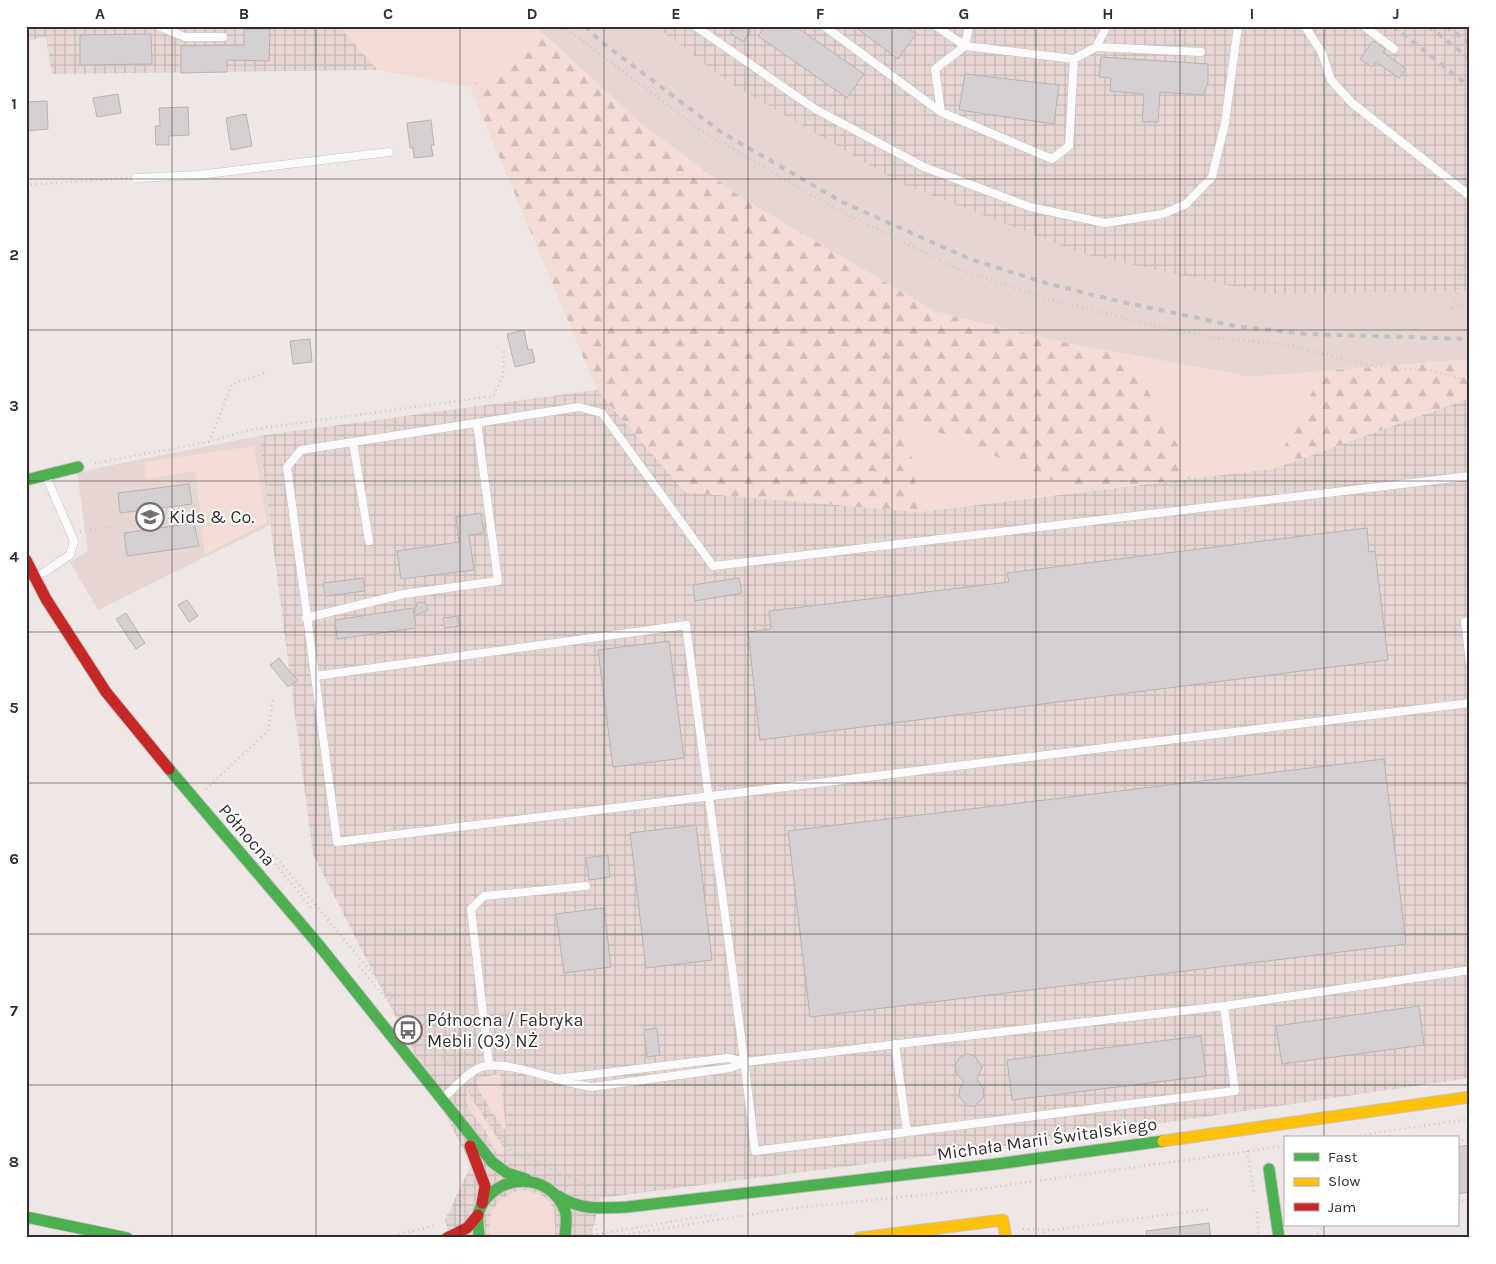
<svg xmlns="http://www.w3.org/2000/svg" width="1496" height="1264" viewBox="0 0 1496 1264" font-family="Karla,sans-serif">
  <style>
    .built { fill: #e5d6d3 }
    .industrial { fill: url(#industrial-grid) }
    .green { fill: #f3dbd6 }
    .forest { fill: url(#forest-firs) }
    .building { fill: #d5d0cf; stroke: #b8b2b2 }
    .lines { fill: none; stroke-linecap: round; stroke-linejoin: round }
    .lane-casing { stroke: #cac4c3; stroke-width: 9 }
    .fast-casing { stroke: #cac4c3; stroke-width: 13 }
    .slow-casing { stroke: #cac4c3; stroke-width: 13 }
    .jam-casing { stroke: #cac4c3; stroke-width: 13 }
    .path { stroke: #cac8c7; stroke-width: 2.5; stroke-dasharray: 1 4; stroke-linecap: butt }
    .lane { stroke: #fcfbfb; stroke-width: 8 }
    .fast { stroke: #4caf50; stroke-width: 11 }
    .slow { stroke: #ffc107; stroke-width: 11 }
    .jam { stroke: #c62828; stroke-width: 11 }
    .rail { stroke: #c2c0c0; stroke-width: 4; stroke-dasharray: 6 6; stroke-linecap: butt }
    .grid { fill: none; stroke: #332e2d; stroke-width: 1; stroke-opacity: 0.55 }
    .labels { text-anchor: middle; stroke-width: 4; stroke-linejoin: round; paint-order: stroke }
    .poi-label { font-size: 18px; fill: #332e2d; stroke: #fff; text-anchor: start }
    .street-label { font-size: 18px; fill: #332e2d; stroke: #fff }
    .neatline { fill: none; stroke: #332e2d; stroke-width: 2 }
    .grid-label { font-size: 16px; text-anchor: middle; font-weight: bold; fill: #332e2d }
  </style>
  <defs>
    <pattern id="industrial-grid" width="8" height="8" patternUnits="userSpaceOnUse" patternTransform="scale(1.25)"><rect width="8" height="8" fill="#e5d6d3"/><path d="M0 4h8M4 0v8" fill="none" stroke="#c5b8b5"/></pattern>
    <pattern id="forest-firs" width="22" height="20" patternUnits="userSpaceOnUse" patternTransform="scale(1.25)"><rect width="22" height="20" fill="#f3dbd6"/><path d="M5 1l3.5 6h-7zM16 11l3.5 6h-7z" fill="#d1bcb8"/></pattern>
  </defs>
  <rect width="100%" height="100%" fill="#eee7e6"/>
  <path class="built" d="M535,26H655L730,83L1269,294L1470,291V359L1251,377L1066,343L936,312L743,199L639,122Z
    M259,436L270,525L98,610L70,562L88,551L77,472Z"/>
  <path class="industrial" d="M26,26H339L378,70L52,74L46,37L26,41Z
    M655,26H1470V291L1269,294L1084,254L902,184L730,83Z
    M597,390L685,492L919,512L1273,469L1470,398V1078L999,1147L600,1198L591,1238H449L445,1220L471,1165L313,854L259,436Z"/>
  <path class="green" d="M339,26H535L545,36L470,87L378,70Z
    M1128,354L1251,377L1323,371L1273,469L1195,478Z
    M907,419L1080,492L919,512Z
    M254,446L267,522L205,555L195,471L146,479L144,462Z
    M500,1074L506,1128L504,1130L482,1096L476,1081L482,1077Z
    M468,1093L505,1150L497,1154C492,1147 490,1139 486,1132C479,1120 462,1108 468,1093Z
    M520,1190C554,1193 556,1209 555,1238H492C483,1214 498,1196 520,1190Z"/>
  <path class="forest" d="M545,36L639,122L743,199L936,312L1066,343L1128,354L1195,478L1080,492L907,419L919,512L685,492L597,390L470,87Z
    M1470,359V398L1273,469L1323,371Z"/>
  <path class="building" d="M735,26H745L751,31L743,42L730,33Z
    M765,26H795L864,74L847,98L758,36Z
    M854,26H905L916,34L898,59Z
    M244,29H270L269,61L227,60V72L181,73V46L244,45Z
    M151,34L152,64L80,65V35Z
    M1373,41L1385,49L1383,52L1406,69L1399,78L1376,62L1372,67L1360,59Z
    M1101,57L1208,64V83L1203,95L1160,92L1158,122H1142L1144,94L1110,91L1111,78L1099,77Z
    M965,74L1059,85L1054,124L959,110Z
    M118,94L121,113L97,117L93,98Z
    M47,101L48,129L26,131V102Z
    M188,107L189,135L169,136V145H156L155,126H160L159,108Z
    M246,114L252,146L231,150L226,118Z
    M431,120L434,145H431L433,156L414,158L413,148H410L407,123Z
    M524,330L528,350L532,349L535,362L515,367L507,334Z
    M310,339L312,362L293,364L290,341Z
    M189,484L192,504L120,513L118,493Z
    M481,513L484,533L469,535L474,570L401,579L397,551L459,542L456,517Z
    M194,523L199,546L127,556L124,533Z
    M1367,528L1369,552L1375,551L1388,660L760,740L748,632L771,629L769,611L1009,582L1007,573Z
    M363,578L365,591L325,596L323,583Z
    M739,578L742,593L695,601L693,585Z
    M187,600L198,616L189,622L178,605Z
    M420,602L425,603L428,610L414,616L416,628L337,639L335,620L413,608L414,615L417,603Z
    M126,613L145,643L136,649L116,619Z
    M458,616L459,626L445,628L443,618Z
    M669,641L684,758L613,767L598,650Z
    M279,658L297,680L288,687L270,665Z
    M1384,759L1406,944L810,1017L788,831Z
    M696,825L712,960L646,968L630,833Z
    M608,855L610,877L589,880L586,858Z
    M604,908L611,967L564,973L556,914Z
    M1419,1006L1424,1045L1282,1064L1276,1026Z
    M657,1028L660,1055L647,1057L644,1030Z
    M1201,1036L1206,1076L1012,1100L1007,1060Z
    M967,1054L975,1056L982,1067L977,1079L983,1088L984,1097L975,1106H967L959,1096L960,1088L964,1082L957,1074L955,1066L959,1058Z
    M1470,1145V1192L1457,1194V1147Z
    M1209,1223L1211,1238H1147L1146,1231Z"/>
  <g class="lines">
    <defs>
      <path id="lane" d="M158,26L185,37H223
        M695,26L815,109L924,167L1030,207L1105,223L1163,214L1186,204L1212,177L1225,123L1238,26
        M824,26L941,112
        M936,26L965,46L1074,59L1096,47
        M969,26L965,46L935,69L941,112L1052,159L1069,146L1074,59
        M1107,26L1096,47L1201,52
        M1305,26L1322,53L1331,80L1352,103L1470,196
        M1364,26L1394,49
        M136,178L198,175L389,152
        M353,442L369,541
        M37,577L70,555L74,541L46,476
        M306,618L404,594L498,581L477,423
        M1470,621L1465,622L1470,662
        M315,676L287,467L301,450L579,407L602,413L713,566L1470,476
        M1224,1006L1235,1091L755,1151C735,975 708,800 686,625L315,676L337,842L1470,703
        M895,1044L907,1132
        M489,1065L471,909L484,896L586,886
        M556,1079L728,1058L745,1062
        M443,1098C454,1089 465,1074 479,1068C504,1057 562,1084 592,1087L730,1068L745,1062L1224,1006L1470,970"/>
      <path id="fast" d="M26,480L78,467
        M169,769L318,944L492,1162L507,1173L526,1179
        M1269,1169L1279,1238
        M558,1196C582,1211 600,1208 627,1207L997,1164L1163,1141
        M26,1217L127,1238
        M479,1238C479,1230 476,1218 479,1211C494,1172 551,1171 565,1211C568,1218 565,1230 565,1238"/>
      <path id="slow" d="M1163,1141L1470,1097
        M859,1238L1003,1220L1006,1238"/>
      <path id="jam" d="M26,560L46,599L106,692L169,769
        M470,1146L485,1186L482,1203
        M447,1238L467,1228L478,1215"/>
    </defs>
    <use href="#lane" class="lane-casing"/>
    <use href="#fast" class="fast-casing"/>
    <use href="#slow" class="slow-casing"/>
    <use href="#jam" class="jam-casing"/>
    <path class="path" d="M563,26L700,130L834,208L960,270L1044,298L1169,329L1216,338L1281,344L1378,367L1428,370L1470,381
      M26,185L127,178
      M1451,308L1470,249
      M1452,308L1470,303
      M209,442L232,384L265,373
      M95,463L209,442L249,430L493,396L503,376L504,349
      M80,532L114,526
      M206,789L268,731L273,700
      M263,855L270,854L276,857L420,1031L446,1052L460,1068
      M267,860L273,861L311,908
      M359,966L415,1034L442,1057L456,1073
      M472,1085L513,1152
      M467,1087L509,1152
      M1340,1138L1470,1119
      M1457,1141L1470,1139
      M1247,1151L1254,1192
      M514,1152L580,1182L585,1185L588,1192
      M1457,1202L1470,1200
      M458,1212L465,1196
      M1257,1212L1259,1238
      M450,1219L466,1183
      M590,1224L592,1235L590,1238
      M596,1224L598,1238
      M1023,1229L1053,1230L1210,1209
      M592,1235L717,1214
      M384,1238L436,1225
      M604,1238L786,1209L980,1189L1285,1146
      M1042,1238L1045,1230
      M1315,1238L1323,1225"/>
    <use href="#lane" class="lane"/>
    <use href="#fast" class="fast"/>
    <use href="#slow" class="slow"/>
    <use href="#jam" class="jam"/>
    <path class="rail" d="M585,26L599,40L721,132L842,202L970,259L1046,283L1118,301L1235,326L1307,334L1470,339
      M1393,26L1470,87
      M1428,26L1470,59
      M1446,26L1470,44
      M1463,26L1470,31"/>
  </g>
  <path class="grid" d="M172,26V1238M316,26V1238M460,26V1238M604,26V1238M748,26V1238M892,26V1238M1036,26V1238M1180,26V1238M1324,26V1138M26,179H1470M26,330H1470M26,481H1470M26,632H1470M26,783H1470M26,934H1470M26,1085H1470M1324,1225V1238"/>
  <defs>
    <symbol id="school-ring" viewBox="-11 -11 22 22"><circle r="9.5" fill="#fff" stroke="#746f6e" stroke-width="1.5"/><path d="M0-5L7-2L0 1L-7-2ZM-4 1L0 2.5L4 1V4Q0 6-4 4Z" fill="#746f6e"/></symbol>
    <symbol id="bus-ring" viewBox="-11 -11 22 22"><circle r="9.5" fill="#fff" stroke="#746f6e" stroke-width="1.5"/><path d="M-5-6H5V4H4V6H2V4H-2V6H-4V4H-5ZM-3.5-4V0h7V-4ZM-3.5 1.2v1.5H-2V1.2ZM2 1.2v1.5H3.5V1.2Z" fill="#746f6e"/></symbol>
  </defs>
  <g fill-rule="evenodd">
    <use href="#school-ring" x="134" y="501" width="32" height="32"/>
    <use href="#bus-ring" x="392" y="1014" width="32" height="32"/>
  </g>
  <g class="labels">
    <g class="poi-label">
      <text x="169" y="523">Kids &amp; Co.</text>
      <text x="427" y="1026">Północna / Fabryka<tspan x="427" dy="21">Mebli (03) NŻ</tspan></text>
    </g>
    <g class="street-label">
      <text transform="translate(247 835) rotate(49)" y="6">Północna</text>
      <text transform="translate(1047 1139) rotate(-8)" y="6">Michała Marii Świtalskiego</text>
    </g>
  </g>
  <rect width="1496" height="1264" fill="none" stroke="#ffffff" stroke-width="55"/>
  <rect x="1284" y="1136" width="175" height="90" fill="#ffffff" stroke="#adabab"/>
  <rect x="1294" y="1153" width="25" height="8" fill="#4caf50" stroke="#adabab"/>
  <text x="1328" y="1162" font-size="15" fill="#332e2d">Fast</text>
  <rect x="1294" y="1178" width="25" height="8" fill="#ffc107" stroke="#adabab"/>
  <text x="1328" y="1186" font-size="15" fill="#332e2d">Slow</text>
  <rect x="1294" y="1203" width="25" height="8" fill="#c62828" stroke="#adabab"/>
  <text x="1328" y="1212" font-size="15" fill="#332e2d">Jam</text>
  <rect x="28" y="28" width="1440" height="1208" class="neatline"/>
  <g class="grid-label">
    <text x="100" y="19">A</text>
    <text x="244" y="19">B</text>
    <text x="388" y="19">C</text>
    <text x="532" y="19">D</text>
    <text x="676" y="19">E</text>
    <text x="820" y="19">F</text>
    <text x="964" y="19">G</text>
    <text x="1108" y="19">H</text>
    <text x="1252" y="19">I</text>
    <text x="1396" y="19">J</text>
    <text x="14" y="109">1</text>
    <text x="14" y="260">2</text>
    <text x="14" y="411">3</text>
    <text x="14" y="562">4</text>
    <text x="14" y="713">5</text>
    <text x="14" y="864">6</text>
    <text x="14" y="1016">7</text>
    <text x="14" y="1167">8</text>
  </g>
</svg>
